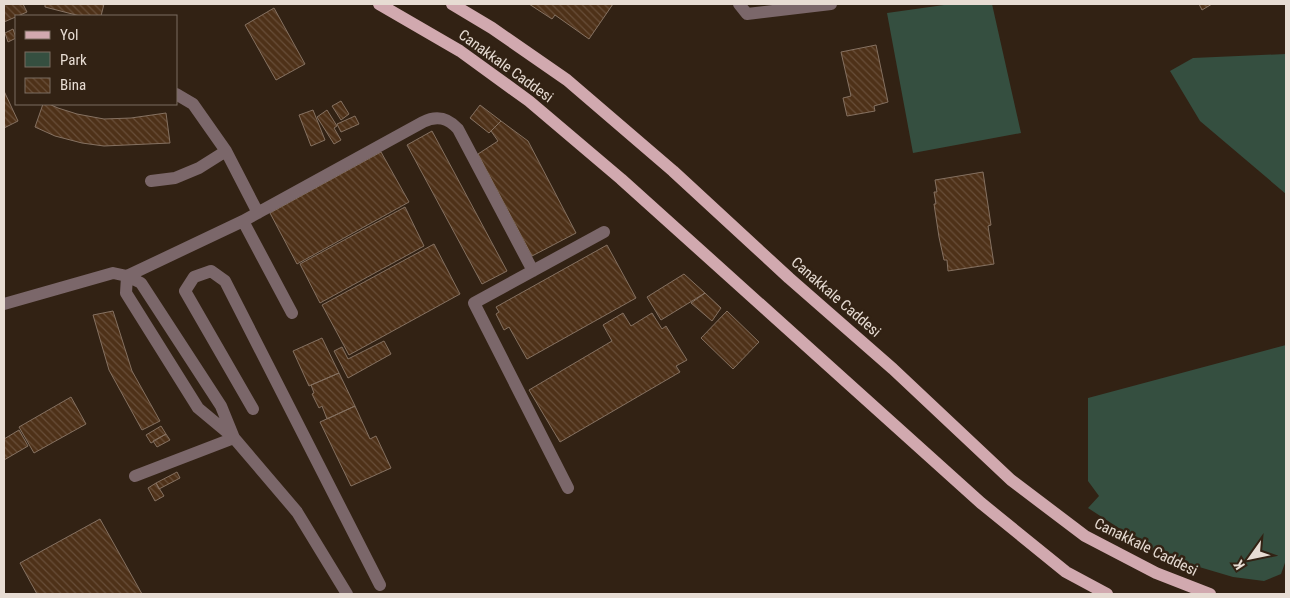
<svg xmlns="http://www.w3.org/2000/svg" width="1290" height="598" viewBox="0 0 1290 598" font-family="'Roboto Condensed',sans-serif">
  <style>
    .green { fill: #354f40 }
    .building { fill: url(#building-back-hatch); stroke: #857161 }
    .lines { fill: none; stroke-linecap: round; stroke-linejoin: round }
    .minor { stroke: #7b676a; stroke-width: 12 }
    .major { stroke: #d1a9af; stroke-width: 12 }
    .labels { text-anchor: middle; stroke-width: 5; stroke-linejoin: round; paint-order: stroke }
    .street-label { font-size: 15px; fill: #e7dcd3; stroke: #322214 }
  </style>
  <defs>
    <pattern id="building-back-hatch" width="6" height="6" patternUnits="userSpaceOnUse" patternTransform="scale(1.25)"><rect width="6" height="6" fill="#4e3118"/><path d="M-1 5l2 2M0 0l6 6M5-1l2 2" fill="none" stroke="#684e39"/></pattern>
  </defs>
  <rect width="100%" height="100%" fill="#322214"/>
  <path class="green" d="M951,4H992L1021,133L913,153L887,13Z
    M1286,54V194L1200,121L1170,71L1193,58Z
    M1286,345V560L1281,574L1264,581L1233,577L1162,556L1088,508L1099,496L1088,481V398Z"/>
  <path class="building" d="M4,4H23L27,12L4,22Z
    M45,4H104L101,16H80L45,7Z
    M529,4H613L589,39L555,15L552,19Z
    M1199,4H1212L1202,10Z
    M274,8L305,64L276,80L245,25Z
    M13,29L16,38L8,42L5,33Z
    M876,45L888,102L874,106L875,111L847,116L843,98L851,96L841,52Z
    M4,91L18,121L4,128Z
    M341,101L349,114L341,120L332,106Z
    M43,104H49L58,108L77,114L104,119L131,118L166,113L170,143L104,146L82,143L55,136L35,127Z
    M480,105L501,121L489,133L470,118Z
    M313,110L325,140L311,146L299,115Z
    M327,110L337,126L334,128L341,140L334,144L317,117Z
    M355,116L359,124L341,132L337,124Z
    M501,121L528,141L576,233L532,256L478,154L498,141L491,131Z
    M432,131L507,271L482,284L407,145Z
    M381,152L409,202L297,264L270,213Z
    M983,172L991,225L988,226L994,264L948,271L947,260H944L939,237L934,204H936L934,192H937L935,180Z
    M405,207L424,246L320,303L300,264Z
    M434,244L460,294L349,355L322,305Z
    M607,245L636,298L527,359L509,327L504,330L496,314L499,312L496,307Z
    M684,274L705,293L661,320L647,297Z
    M705,293L721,308L712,321L691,303Z
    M113,311L132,371L160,421L142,430L109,370L93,315Z
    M727,311L759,342L733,369L701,338Z
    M623,313L631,326L652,313L662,329L666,326L687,360L676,366L680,372L560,442L529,390L612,341L603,325Z
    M322,338L339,373L309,386L293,351Z
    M384,341L391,354L348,378L334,351L342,347L348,359Z
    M339,373L355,406L327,419L322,406L319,408L312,394L314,393L311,385Z
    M71,397L86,424L34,453L19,427Z
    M355,406L370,439L376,436L391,468L351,486L320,422Z
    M161,426L166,434L151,443L146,435Z
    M19,430L28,446L4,460V439Z
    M166,434L170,440L157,447L153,441Z
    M177,472L180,478L159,489L156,483Z
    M156,483L164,496L155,501L148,488Z
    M100,519L142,594H37L20,563Z"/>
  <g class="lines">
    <path class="minor" d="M739,4L747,14L831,4
      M176,94L193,104L226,151L258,213
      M151,181L175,178L199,168L226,151
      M243,221L292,313
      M127,276L243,221L423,122C437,115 448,118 458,129L533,271
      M4,304L113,273L127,276L141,283L221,406L234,438L198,408L126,293L127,276
      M253,409L185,291L194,277L211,271L225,281L380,585
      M135,476L234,438L297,512L347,594
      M568,488L474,303L604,232"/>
    <path class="major" d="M379,4L460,51L529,101L621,179L981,503L1066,572L1107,594
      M452,4L492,28L567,80L673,171L789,278L893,369L1011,480L1085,536L1156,573L1210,594"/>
  </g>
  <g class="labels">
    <g class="street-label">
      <text transform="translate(506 66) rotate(36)" y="5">Canakkale Caddesi</text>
      <text transform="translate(836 297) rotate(41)" y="5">Canakkale Caddesi</text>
      <text transform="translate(1146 547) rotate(26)" y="5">Canakkale Caddesi</text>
    </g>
  </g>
  <rect width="1290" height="598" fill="none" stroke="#e7dcd3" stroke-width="10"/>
  <rect x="15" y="15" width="162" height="90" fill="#322214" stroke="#7a6c60"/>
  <rect x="25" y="31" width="25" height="8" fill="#d1a9af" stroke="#7a6c60"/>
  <text x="60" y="40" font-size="15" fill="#e7dcd3">Yol</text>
  <rect x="25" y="52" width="25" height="15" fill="#354f40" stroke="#7a6c60"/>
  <text x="60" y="65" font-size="15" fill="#e7dcd3">Park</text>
  <rect x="25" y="78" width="25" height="15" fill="url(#building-back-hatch)" stroke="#7a6c60"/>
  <text x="60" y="90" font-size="15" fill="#e7dcd3">Bina</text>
  <g transform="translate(1250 558) rotate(237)" stroke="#322214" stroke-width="4" paint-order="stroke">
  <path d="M0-4L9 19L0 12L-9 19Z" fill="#e7dcd3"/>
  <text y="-8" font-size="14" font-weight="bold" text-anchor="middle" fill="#e7dcd3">K</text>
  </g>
</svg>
